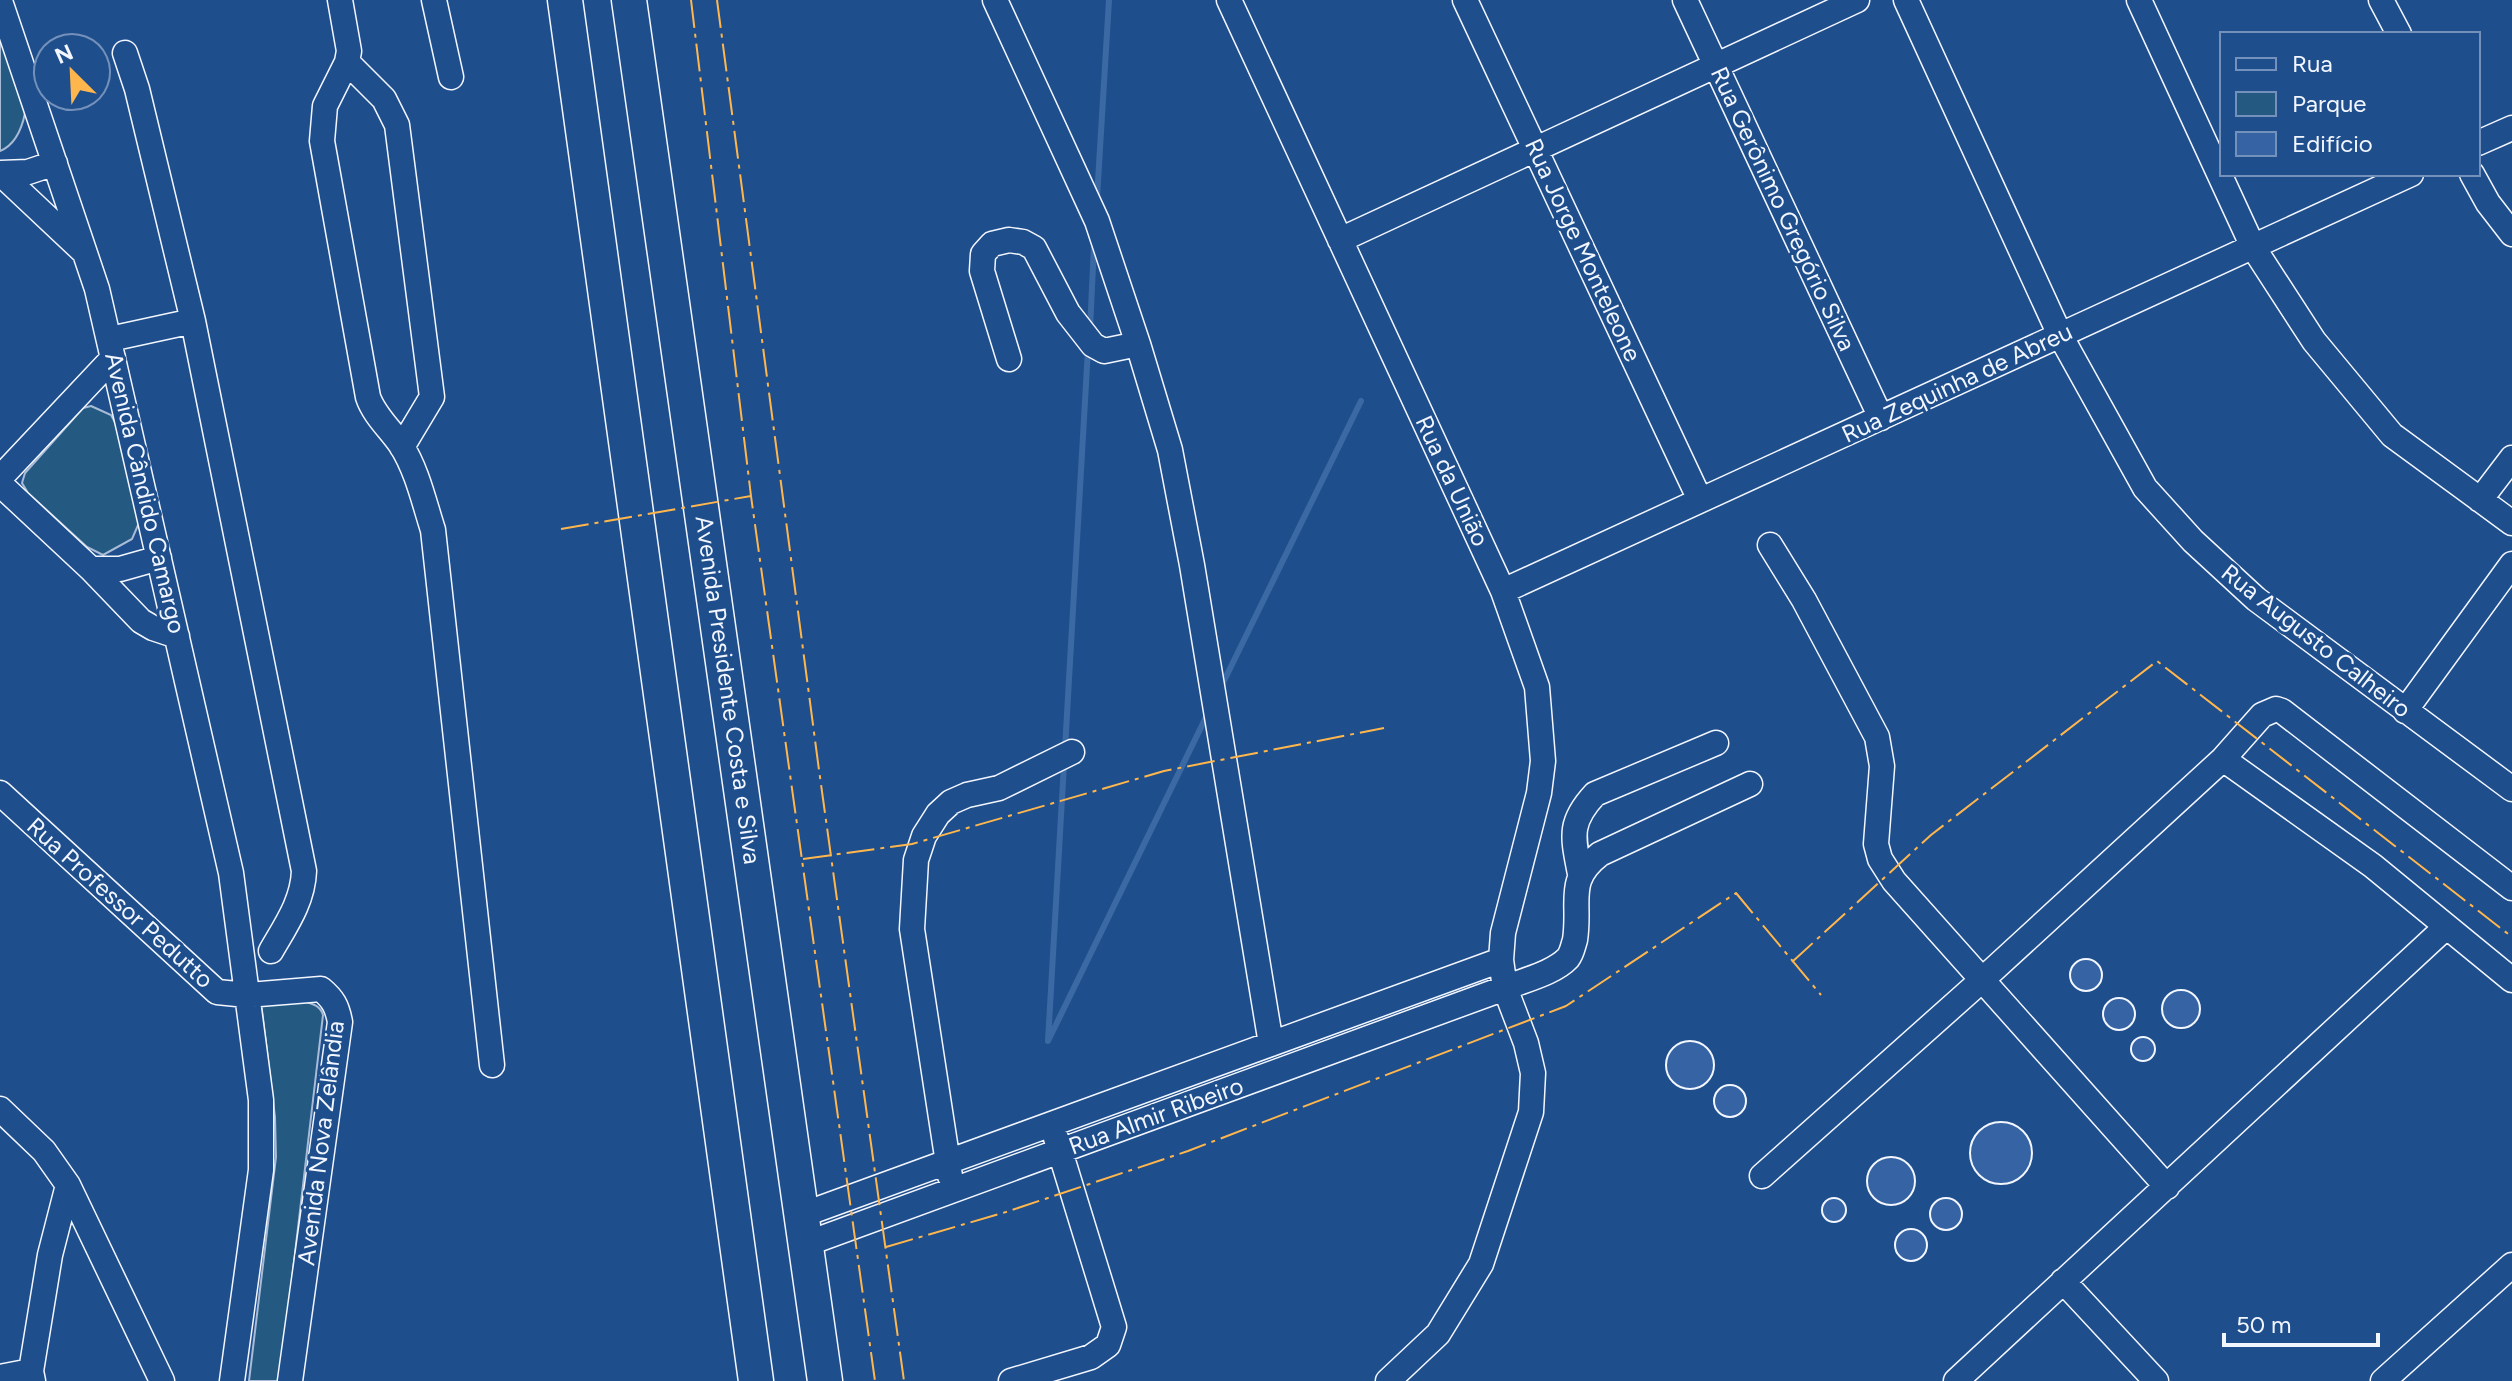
<svg xmlns="http://www.w3.org/2000/svg" width="2512" height="1381" viewBox="0 0 2512 1381" font-family="Figtree,sans-serif">
  <style>
    .green { fill: #245a82; stroke: #a8bbd7; stroke-width: 2 }
    .lines { fill: none; stroke-linecap: round; stroke-linejoin: round }
    .stream { stroke: #3b69a3; stroke-width: 6 }
    .building { fill: #3563a3; stroke: #f2f6ff; stroke-width: 2 }
    .minor-casing { stroke: #f2f6ff; stroke-width: 27 }
    .highway-casing { stroke: #f2f6ff; stroke-width: 37 }
    .minor { stroke: #1f4e8c; stroke-width: 24 }
    .highway { stroke: #1f4e8c; stroke-width: 34 }
    .power { stroke: #ffb74d; stroke-width: 2; stroke-dasharray: 28 6 4 6; stroke-linecap: butt }
    .labels { text-anchor: middle; stroke-width: 6; stroke-linejoin: round; paint-order: stroke }
    .street-label { font-size: 24px; fill: #f2f6ff; stroke: #1f4e8c }
  </style>
  <rect width="100%" height="100%" fill="#1f4e8c"/>
  <path class="green" d="M0,36L25,113C22,128 15,145 0,151Z
    M91,406L111,415L117,426L139,523L132,539L103,555L87,547L28,493L22,483L25,473L83,408Z
    M261,1002C279,1002 318,995 323,1015L280,1381H249L276,1157L275,1117Z"/>
  <g class="lines">
    <path class="stream" d="M1097,198L1109,0
      M1090,330L1094,245
      M1220,689L1361,401
      M1065,749L1088,349
      M1064,764L1048,1041L1208,713"/>
  </g>
  <path class="building" d="M2070 975a16 16 0 1 1 32 0a16 16 0 1 1-32 0Z
    M2162 1009a19 19 0 1 1 38 0a19 19 0 1 1-38 0Z
    M2103 1014a16 16 0 1 1 32 0a16 16 0 1 1-32 0Z
    M2131 1049a12 12 0 1 1 24 0a12 12 0 1 1-24 0Z
    M1666 1065a24 24 0 1 1 48 0a24 24 0 1 1-48 0Z
    M1714 1101a16 16 0 1 1 32 0a16 16 0 1 1-32 0Z
    M1970 1153a31 31 0 1 1 62 0a31 31 0 1 1-62 0Z
    M1867 1181a24 24 0 1 1 48 0a24 24 0 1 1-48 0Z
    M1822 1210a12 12 0 1 1 24 0a12 12 0 1 1-24 0Z
    M1930 1214a16 16 0 1 1 32 0a16 16 0 1 1-32 0Z
    M1895 1245a16 16 0 1 1 32 0a16 16 0 1 1-32 0Z"/>
  <g class="lines">
    <defs>
      <path id="minor" d="M340,0L349,51L347,62L325,106L322,141L368,397C374,415 390,429 401,445C417,470 424,502 433,530L492,1065
        M434,0L451,77
        M995,0L1097,221L1138,344L1170,450L1192,565L1271,1044
        M1229,0L1503,591L1537,687L1543,761L1539,793L1503,933L1501,960L1505,988L1526,1043L1533,1073L1531,1112L1481,1264L1438,1334L1388,1381
        M1465,0L1700,500
        M1685,0L1881,418
        M1906,0L2060,335L2145,488L2193,541L2256,599L2512,789
        M2139,0L2253,247L2314,341L2392,435L2512,523
        M2381,0L2399,34
        M0,1L97,289L231,873L261,1100V1170L232,1381
        M125,53L137,89L193,321L304,871C303,901 286,925 271,951
        M347,62L384,99L397,125L432,397L402,447
        M2478,143L2512,128
        M0,173L84,252
        M0,173L28,172L55,163
        M2472,174L2488,203L2512,234
        M1340,240L1857,0
        M110,339L193,321
        M1009,359L982,271L983,254L992,244L1009,240L1023,242L1034,248L1068,313L1093,345L1104,351L1138,344
        M0,478L113,358
        M0,484L91,569L141,621L153,628L177,636
        M2480,500L2512,458
        M1770,545L1804,600L1877,737L1882,766L1876,844L1880,859L1894,881L2167,1187
        M91,569H120L159,558
        M1503,591L2411,174
        M2405,711L2512,564
        M2223,759L2373,866L2512,980
        M0,793L217,992L247,995L321,989C333,999 337,1006 340,1022L290,1381
        M1580,874C1573,837 1568,823 1595,794L1716,743
        M0,1109L44,1151L68,1185L162,1381
        M950,1176L912,929L916,860L924,836L938,814L951,802L967,795L999,788L1072,752
        M1762,1176L1982,980L2223,759L2262,715L2276,709L2282,711L2512,888
        M802,1215L1501,960
        M806,1244L1505,988C1524,980 1554,973 1568,958C1572,953 1573,946 1575,940C1581,901 1565,881 1600,854L1750,784
        M2063,1281L2156,1381
        M0,1377L31,1371
        M33,1381L31,1371L50,1255L68,1185
        M1011,1381L1091,1357L1108,1345L1114,1327L1056,1138
        M1956,1381L2446,927
        M2383,1381L2512,1265"/>
      <path id="highway" d="M565,0L756,1381
        M629,0L825,1381"/>
    </defs>
    <use href="#minor" class="minor-casing"/>
    <use href="#highway" class="highway-casing"/>
    <use href="#minor" class="minor"/>
    <use href="#highway" class="highway"/>
    <path class="power" d="M691,0L751,496L875,1381
      M717,0L819,770L904,1381
      M561,529L751,496
      M803,859L912,844L1164,771L1384,728
      M1792,962L1931,835L2157,661L2512,937
      M886,1247L1006,1212L1188,1151L1566,1006L1736,893L1821,995"/>
  </g>
  <g class="labels">
    <g class="street-label">
      <text transform="translate(1783 209) rotate(65)" y="8">Rua Gerônimo Gregório Silva</text>
      <text transform="translate(1583 250) rotate(65)" y="8">Rua Jorge Monteleone</text>
      <text transform="translate(1957 383) rotate(-25)" y="8">Rua Zequinha de Abreu</text>
      <text transform="translate(1452 481) rotate(65)" y="8">Rua da União</text>
      <text transform="translate(145 493) rotate(77)" y="8">Avenida Cândido Camargo</text>
      <text transform="translate(2316 641) rotate(38)" y="8">Rua Augusto Calheiro</text>
      <text transform="translate(728 690) rotate(82)" y="8">Avenida Presidente Costa e Silva</text>
      <text transform="translate(120 903) rotate(42)" y="8">Rua Professor Pedutto</text>
      <text transform="translate(1156 1116) rotate(-20)" y="8">Rua Almir Ribeiro</text>
      <text transform="translate(321 1143) rotate(-83)" y="8">Avenida Nova Zelândia</text>
    </g>
  </g>
  <rect x="2220" y="32" width="260" height="144" fill="#1f4e8c" stroke="#7391ba" stroke-width="2"/>
  <rect x="2236" y="58" width="40" height="12" fill="#1f4e8c" stroke="#7391ba" stroke-width="2"/>
  <text x="2292" y="72" font-size="24" fill="#f2f6ff">Rua</text>
  <rect x="2236" y="92" width="40" height="24" fill="#245a82" stroke="#7391ba" stroke-width="2"/>
  <text x="2292" y="112" font-size="24" fill="#f2f6ff">Parque</text>
  <rect x="2236" y="132" width="40" height="24" fill="#3563a3" stroke="#7391ba" stroke-width="2"/>
  <text x="2292" y="152" font-size="24" fill="#f2f6ff">Edifício</text>
  <g transform="translate(72 72) rotate(336)"><circle r="38" fill="#1f4e8c" stroke="#7391ba" stroke-width="2"/>
  <path d="M0-6L14 30L0 20L-14 30Z" fill="#ffb74d"/>
  <text y="-12" font-size="22" font-weight="bold" text-anchor="middle" fill="#f2f6ff">N</text>
  </g>
  <path d="M2224 1333v12h154v-12" fill="none" stroke="#f2f6ff" stroke-width="4"/>
  <text x="2236" y="1333" font-size="24" fill="#f2f6ff" stroke="#1f4e8c" stroke-width="6" paint-order="stroke">50 m</text>
</svg>
